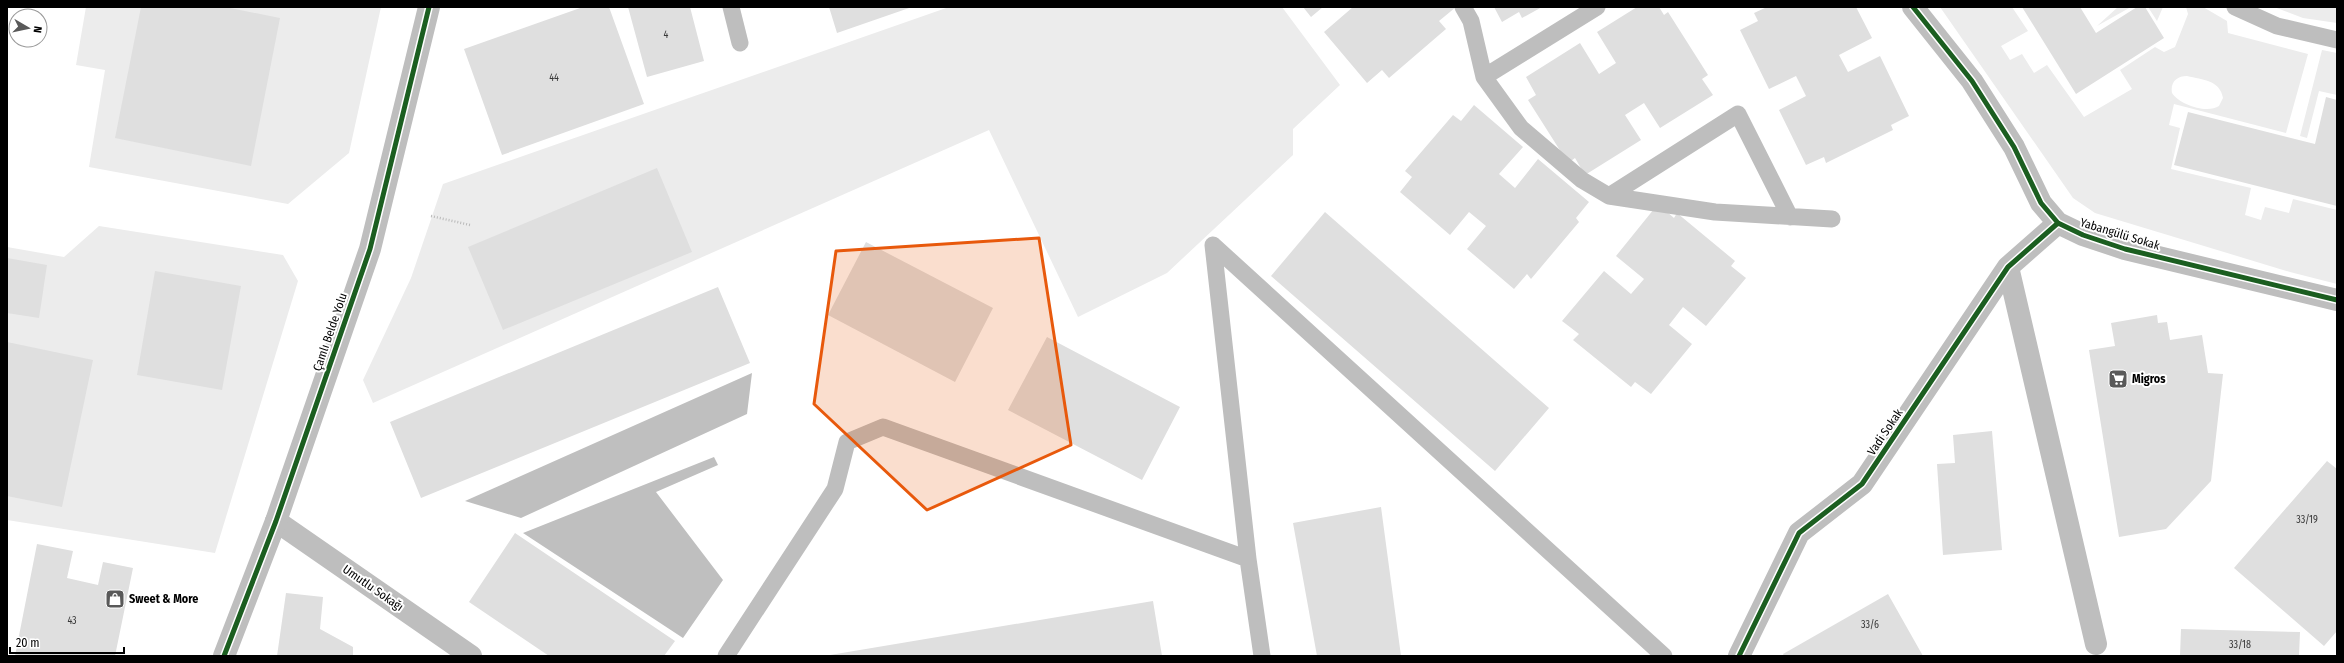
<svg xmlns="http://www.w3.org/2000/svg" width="2344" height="663" viewBox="0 0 2344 663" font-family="'Fira Sans Condensed',sans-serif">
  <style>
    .green { fill: #ececec; fill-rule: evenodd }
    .water { fill: #bfbfbf }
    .building { fill: #dfdfdf }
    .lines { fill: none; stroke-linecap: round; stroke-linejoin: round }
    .path { stroke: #b9b9b9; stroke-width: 2.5; stroke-dasharray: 1 2; stroke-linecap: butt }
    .service { stroke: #bebebe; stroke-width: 17 }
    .minor { stroke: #bebebe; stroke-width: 22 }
    .tertiary { stroke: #bebebe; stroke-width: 22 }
    .cycleway-casing { stroke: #fff; stroke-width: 8 }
    .cycleway { stroke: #1b5e20; stroke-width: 5 }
    .marked { fill: #e8590c; fill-opacity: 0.2; stroke: #e8590c; stroke-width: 3; stroke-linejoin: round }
    .labels { text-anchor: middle; stroke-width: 4; stroke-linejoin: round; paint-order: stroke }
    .number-label { font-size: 10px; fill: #383838 }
    .street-label { font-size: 12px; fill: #000; stroke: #fff }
    .poi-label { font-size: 12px; font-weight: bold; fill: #000; stroke: #fff; text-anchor: start }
  </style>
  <rect width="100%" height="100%" fill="#fff"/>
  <path class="green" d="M86,7H381L349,153L288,204L89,167L105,70L76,65Z
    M949,7H1282L1340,85L1293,129V155L1167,273L1078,317L989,130L373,403L363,380L411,278L443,184Z
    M1940,7H2012L2028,31L2001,46L2010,60L2022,54L2034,73L2047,65L2084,117L2132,89L2120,70L2155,47L2164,52L2175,47L2188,14L2186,7H2203L2227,21L2228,33L2308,54L2286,133L2174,104L2169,125L2180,128L2171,169L2251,188L2245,215L2261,220L2265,207L2289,213L2293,199L2337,210V284L2290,272L2095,213L2073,198ZM2187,76C2203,80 2220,80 2223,98L2219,106C2207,114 2180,105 2172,93C2170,82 2177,76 2187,76Z
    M2118,7H2131L2097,26Z
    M2148,7H2163L2157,21Z
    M2274,7H2337V23L2303,18Z
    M2322,50L2337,53V95L2319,91L2307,138L2300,136Z
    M99,226L283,255L298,281L215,553L7,520V247L64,257Z"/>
  <path class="water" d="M752,373L747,414L521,518L465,501Z
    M714,457L718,465L656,492L723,580L683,638L523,533Z"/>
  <path class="building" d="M141,7H225L280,18L251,166L115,138Z
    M583,7H609L644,104L502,155L464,49Z
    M628,7H690L704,61L647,77Z
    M829,7H912L837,33Z
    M1303,7H1323L1311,17Z
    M1353,7H1456L1439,21L1446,29L1389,78L1382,70L1367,83L1324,32Z
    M1494,7H1542L1522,18L1519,12L1502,22Z
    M1637,7H1659L1664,15L1668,12L1708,75L1702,79L1713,95L1660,128L1644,103L1625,115L1641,140L1585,175L1575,158L1568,163L1528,100L1536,95L1526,77L1580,43L1599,74L1616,63L1597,32Z
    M1767,7H1856L1872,38L1839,55L1848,72L1880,56L1909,116L1891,125L1893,130L1826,163L1824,157L1806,165L1779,110L1806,96L1796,76L1769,89L1740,30L1758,21L1754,13Z
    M2022,7H2080L2096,33L2137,7H2145L2164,38L2076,94Z
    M2326,97L2337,100V206L2174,165L2188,112L2315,144Z
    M1474,105L1523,147L1499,174L1515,188L1538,159L1589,202L1576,218L1579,222L1531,279L1527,274L1514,289L1467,249L1486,226L1469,212L1450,235L1400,192L1412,177L1405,171L1453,115L1461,121Z
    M657,168L692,252L503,330L468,247Z
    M1658,204L1674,218L1677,213L1735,261L1731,266L1746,278L1706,326L1683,307L1669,325L1692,344L1651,394L1635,382L1631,387L1573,340L1579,334L1562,321L1604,271L1631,294L1644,279L1616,256Z
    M1325,212L1549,408L1495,471L1271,276Z
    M866,242L993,308L955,382L828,315Z
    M7,258L47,265L39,318L7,313Z
    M155,271L241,286L222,390L137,375Z
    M718,287L750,363L421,498L390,422Z
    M2157,315L2158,323L2167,322L2170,340L2202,335L2208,373L2223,374L2211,481L2166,529L2119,537L2089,350L2115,346L2111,323Z
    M1047,337L1180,407L1142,480L1008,410Z
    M7,342L93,360L62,507L7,496Z
    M1992,431L2002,550L1943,555L1937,464L1955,463L1953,435Z
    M2327,461L2337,469V631L2324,646L2234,568Z
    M1381,507L1401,656H1317L1293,523Z
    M515,533L675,641L664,656H549L469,602Z
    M37,544L73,551L67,578L98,585L103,562L133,568L115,656H15Z
    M286,593L323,597L320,629L353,647V656H277Z
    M1888,594L1923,656H1784L1783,654Z
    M1153,601L1162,656H830V655Z
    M2181,629L2300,632L2299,656H2180Z"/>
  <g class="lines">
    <path class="path" d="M431,216L470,225"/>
    <path class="service" d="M731,7L740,43
      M1463,7L1471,21L1484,77L1521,128L1582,180L1609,196L1715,212L1832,219
      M2235,7L2277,26L2337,40
      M1484,77L1597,7
      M1609,196L1738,114L1790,217
      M1213,245L1664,656
      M1213,245L1248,559L1262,656
      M726,656L835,489L847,442L883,427L1248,559"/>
    <path class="minor" d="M1913,7L1972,81L2014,147L2041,203L2058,223L2083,235L2125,249L2337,300
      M2008,267L2096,644
      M276,521L471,656
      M1739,656L1799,533L1862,484L2008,267L2058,223"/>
    <path class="tertiary" d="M224,656L276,521L370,249L429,7"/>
    <defs>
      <path id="cycleway" d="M1913,7L1972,81L2014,147L2041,203L2058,223L2083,235L2125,249L2337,300
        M224,656L276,521L370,249L429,7
        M1739,656L1799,533L1862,484L2008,267L2058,223"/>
    </defs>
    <use href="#cycleway" class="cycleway-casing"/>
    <use href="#cycleway" class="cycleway"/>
  </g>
  <path class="marked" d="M1039,238L1071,445L927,510L814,404L836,251Z"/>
  <defs>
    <symbol id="supermarket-square" viewBox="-11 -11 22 22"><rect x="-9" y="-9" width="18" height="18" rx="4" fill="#595959" stroke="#fff"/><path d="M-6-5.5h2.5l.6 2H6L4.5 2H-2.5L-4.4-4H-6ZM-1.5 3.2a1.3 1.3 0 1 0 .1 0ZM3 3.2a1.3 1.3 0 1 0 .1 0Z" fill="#fff"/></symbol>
    <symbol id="shop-square" viewBox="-11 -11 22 22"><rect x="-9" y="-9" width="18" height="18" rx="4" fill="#595959" stroke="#fff"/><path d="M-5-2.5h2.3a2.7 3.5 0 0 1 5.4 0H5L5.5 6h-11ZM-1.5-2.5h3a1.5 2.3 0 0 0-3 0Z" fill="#fff"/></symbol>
  </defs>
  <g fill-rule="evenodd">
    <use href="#supermarket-square" x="2107" y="368" width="22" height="22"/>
    <use href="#shop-square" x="104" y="588" width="22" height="22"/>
  </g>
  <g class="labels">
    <g class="number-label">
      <text x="666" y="38">4</text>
      <text x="554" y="81">44</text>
      <text x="2307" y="523">33/19</text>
      <text x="72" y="624">43</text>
      <text x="1870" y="628">33/6</text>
      <text x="2240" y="648">33/18</text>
    </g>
    <g class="street-label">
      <text transform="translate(2120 234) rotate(17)" y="4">Yabangülü Sokak</text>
      <text transform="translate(330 332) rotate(-71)" y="4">Çamlı Belde Yolu</text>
      <text transform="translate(1885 432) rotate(-56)" y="4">Vadi Sokak</text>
      <text transform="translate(373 588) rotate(35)" y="4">Umutlu Sokağı</text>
    </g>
    <g class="poi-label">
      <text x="2132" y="383">Migros</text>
      <text x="129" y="603">Sweet &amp; More</text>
    </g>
  </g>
  <rect width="2344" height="663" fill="none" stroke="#000000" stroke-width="16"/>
  <g transform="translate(28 28) rotate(99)"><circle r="19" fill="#ffffff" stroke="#999999"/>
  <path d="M0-3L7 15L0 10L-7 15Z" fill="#595959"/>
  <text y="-6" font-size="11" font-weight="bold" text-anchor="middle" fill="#000000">N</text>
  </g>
  <path d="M10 647v6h114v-6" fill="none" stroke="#000000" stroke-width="2"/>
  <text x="16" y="647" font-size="12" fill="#000000" stroke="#ffffff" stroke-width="3" paint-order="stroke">20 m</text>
</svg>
